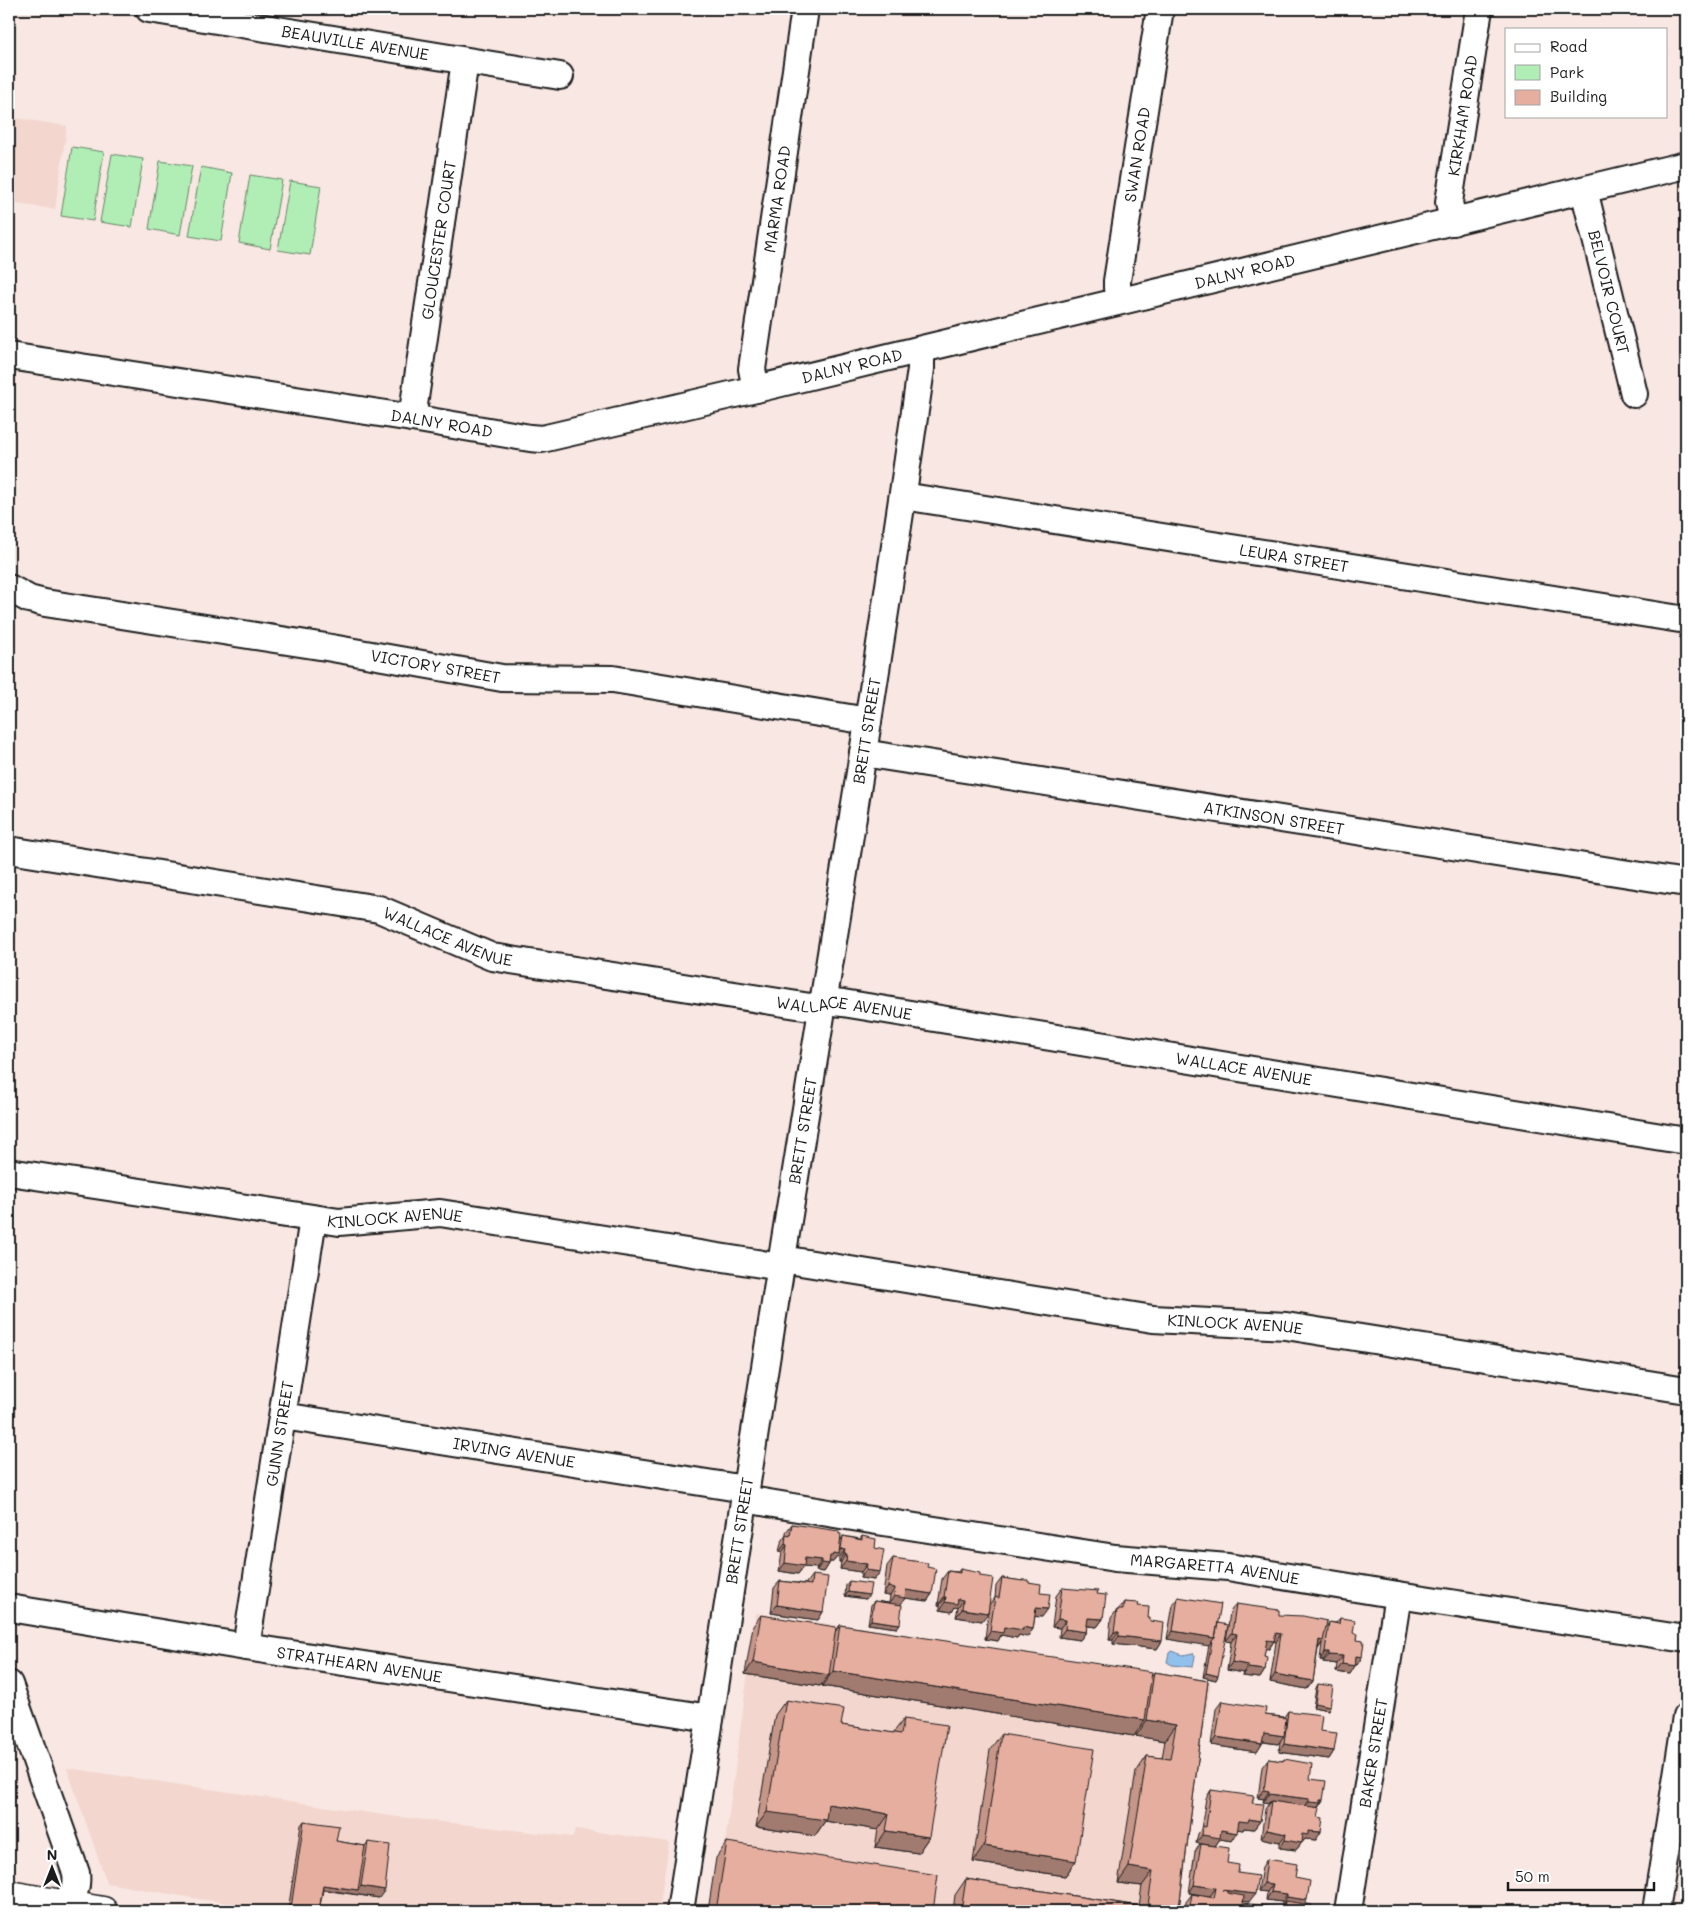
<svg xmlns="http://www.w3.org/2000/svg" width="1695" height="1920" viewBox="0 0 1695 1920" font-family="Mali,sans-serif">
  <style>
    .built { fill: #f3d6ce }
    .green { fill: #b0eeb5; stroke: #668568 }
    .water { fill: #92c0ec; stroke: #637e99 }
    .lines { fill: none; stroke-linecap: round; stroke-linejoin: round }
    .minor-casing { stroke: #1c1c1c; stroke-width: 30 }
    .highway-casing { stroke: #1c1c1c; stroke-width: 31 }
    .minor { stroke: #fff; stroke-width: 26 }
    .highway { stroke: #fff; stroke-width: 28 }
    .wall { fill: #c69689; stroke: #1c1c1c }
    .shaded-wall { fill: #a17a6f; stroke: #1c1c1c }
    .building { fill: #e6ae9f; stroke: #1c1c1c }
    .labels { text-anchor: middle; stroke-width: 4; stroke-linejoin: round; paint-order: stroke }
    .street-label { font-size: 16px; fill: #1c1c1c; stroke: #fff }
  </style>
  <rect width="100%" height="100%" fill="#f8e7e2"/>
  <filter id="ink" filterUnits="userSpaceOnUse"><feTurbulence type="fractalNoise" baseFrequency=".02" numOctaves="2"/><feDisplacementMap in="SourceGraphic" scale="10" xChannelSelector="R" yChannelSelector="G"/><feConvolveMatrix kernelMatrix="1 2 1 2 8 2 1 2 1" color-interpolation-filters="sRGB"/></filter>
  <g filter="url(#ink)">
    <path class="built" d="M9,117L67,126L55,209L9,203Z
      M756,1613L1211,1683L1171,1911H716Z
      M67,1768L390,1816L573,1837L575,1829L669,1842L659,1911H282L193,1898L107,1883Z"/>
    <path class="green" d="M72,147L104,152L93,221L61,216Z
      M112,154L143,159L132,227L100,222Z
      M160,161L192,166L180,235L149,229Z
      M201,167L232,173L221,241L189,236Z
      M250,175L282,180L270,249L239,243Z
      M290,181L321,186L310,255L278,250Z"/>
    <path class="water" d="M1171,1651L1183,1655L1193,1653L1195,1656L1193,1667L1172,1665L1167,1662L1169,1653Z"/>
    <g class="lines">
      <defs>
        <g id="minor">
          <path id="s1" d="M149,9L560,76"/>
          <path id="s2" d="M1584,190L1634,394"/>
          <path id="s3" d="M1453,222L1449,202L1479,9"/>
          <path id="s4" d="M1122,300L1117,288V281L1160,9"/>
          <path id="s5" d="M9,356L412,418L530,438L542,439L756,389L1686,165"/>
          <path id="s6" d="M756,389L752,369L805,9"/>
          <path id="s7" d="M412,418L465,61"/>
          <path id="s8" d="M903,496L1686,620"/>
          <path id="s9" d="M9,588L29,599L45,603L326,647L502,678L613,679L868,721"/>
          <path id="s10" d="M863,753L1686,883"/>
          <path id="s11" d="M9,850L379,909L492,957L810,1007L834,1002L843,1003L1686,1141"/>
          <path id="s12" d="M9,1172L339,1222L440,1213L781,1267"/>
          <path id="s13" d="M782,1259L1153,1319L1286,1326L1686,1390"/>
          <path id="s14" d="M283,1416L745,1489"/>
          <path id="s15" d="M744,1499L877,1521L1115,1558L1228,1567L1398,1595L1686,1639"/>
          <path id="s16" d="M9,1608L246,1647L710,1718"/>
          <path id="s17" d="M246,1647L313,1219"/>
          <path d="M9,1684L76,1873C79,1899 66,1893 60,1911"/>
          <path id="s18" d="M680,1911C714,1692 748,1472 783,1252C830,958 879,664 921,369V359L918,350"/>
          <path id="s19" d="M1348,1911L1398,1595"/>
          <path d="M1656,1911L1686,1717"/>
        </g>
        <path id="highway" d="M9,1895L103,1911"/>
      </defs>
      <use href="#minor" class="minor-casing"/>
      <use href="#highway" class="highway-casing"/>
      <use href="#minor" class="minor"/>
      <use href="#highway" class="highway"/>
    </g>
    <path class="wall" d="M792,1524L839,1534L841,1540L843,1536L860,1539L862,1536L875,1548L880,1572L874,1580L860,1578L861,1572L840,1569L841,1562H839V1558L837,1557L833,1562H829V1564L824,1572L816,1571L817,1568L803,1567L798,1574L779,1571L782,1553L779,1552L781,1543L786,1535V1532Z
      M893,1558L927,1567L932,1594L927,1601L905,1598L900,1605L897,1628L868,1624L871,1605L874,1601L889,1603L890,1596L883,1595L887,1566Z
      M960,1569L980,1576L982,1621L956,1617L958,1608L955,1607L952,1612L940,1610V1605H938L942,1579L948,1571L958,1572Z
      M812,1575L823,1612L818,1620L771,1613L774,1588L780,1581L806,1584V1583Z
      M1002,1578L1022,1581L1023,1580L1028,1582L1040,1593L1042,1617L1035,1616L1033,1629L1027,1637L1019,1635L1017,1638L1001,1635L998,1641L985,1639L989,1605L995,1598L996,1586Z
      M849,1581L866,1599L845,1596L846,1585Z
      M1062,1588L1097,1594L1103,1619L1097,1627L1087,1626L1086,1632L1080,1640L1059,1637L1060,1628L1052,1627L1056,1596Z
      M1178,1597L1218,1623L1216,1680L1203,1677L1209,1645L1167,1639L1173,1605Z
      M1124,1602L1138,1606L1150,1621L1162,1641L1157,1649L1113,1644V1640H1109L1111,1618L1117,1610H1118Z
      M1236,1604L1326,1628L1329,1622L1336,1623L1340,1618L1353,1633L1357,1640L1362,1657L1357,1665H1355L1350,1674L1336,1672L1337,1664L1323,1662V1660H1320L1322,1643L1318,1649L1313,1681L1307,1689L1270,1682L1276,1642L1274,1641L1269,1649L1265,1648L1264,1656L1265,1670L1260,1678L1242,1676L1243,1673L1227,1670L1231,1642L1226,1641L1230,1612Z
      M761,1615L836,1631L840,1625L1152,1675L1154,1672L1208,1681L1179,1908L1177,1911H953L955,1895L966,1879L1139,1906L1142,1886L1118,1883L1136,1772L1147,1756L1162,1758L1165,1741L1136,1736V1732L1134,1736L822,1686V1684L820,1686L745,1674L753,1626Z
      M1318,1684L1330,1706L1328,1710L1313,1707L1316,1688Z
      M786,1700L841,1725L893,1733L904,1719L929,1837L918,1853L875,1847L878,1830L825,1821L815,1836L756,1827L775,1715Z
      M1222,1701L1265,1715L1284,1717L1288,1711L1320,1731L1334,1751L1329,1759L1279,1752L1280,1741L1278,1744L1263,1742L1257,1752L1211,1745L1216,1709Z
      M1001,1734L1076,1861L1065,1876L973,1862L990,1750Z
      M1268,1759L1282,1761L1284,1759L1310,1779L1323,1800L1318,1808L1316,1840L1305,1839L1296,1850L1280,1848V1842L1261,1838L1265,1809L1269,1803L1263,1802L1264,1799L1258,1798L1262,1767Z
      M1211,1790L1252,1803L1260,1821L1254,1829L1244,1828L1243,1830L1238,1829L1232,1841L1220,1839L1215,1846L1227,1863L1238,1873L1249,1902L1243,1901V1903L1272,1911H1185L1186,1902L1192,1894L1210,1897V1896L1189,1893L1195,1852L1200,1844L1196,1843L1198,1834L1201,1829L1206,1798Z
      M304,1821L336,1841L365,1846L368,1842L379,1898L323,1890L319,1911H288L301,1825Z
      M727,1842L933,1911H708L716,1858Z
      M1267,1859L1295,1878L1304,1904L1311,1911H1279L1280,1909L1283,1905H1282V1902L1266,1900L1267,1892L1258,1891L1262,1867Z"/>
    <path class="shaded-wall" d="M785,1544L787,1545L782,1553L779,1552Z
      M841,1549L845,1550L839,1558L837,1557L833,1562H828L829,1564L824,1572L816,1571L822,1563L833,1554H837Z
      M844,1554H847L841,1562H839Z
      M805,1558L822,1560L817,1568L803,1567L798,1574L779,1571L785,1563Z
      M846,1561L867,1564L861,1572L840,1569Z
      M866,1570L880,1572L874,1580L860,1578Z
      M888,1587L895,1588L890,1596L883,1595Z
      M906,1590L932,1594L927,1601L905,1598L900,1606L889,1604L894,1596Z
      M848,1592L869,1595L866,1599L845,1596Z
      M944,1597H946L940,1605H938Z
      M958,1599L963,1600L958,1608L955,1607L952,1612L940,1610L945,1602Z
      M777,1605L823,1612L818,1620L771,1613Z
      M1036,1608L1048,1609L1042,1617L1030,1616Z
      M962,1609L988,1613L982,1621L956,1617Z
      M1088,1618L1103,1619L1097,1627L1082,1625Z
      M1058,1619L1066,1620L1060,1628L1052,1627Z
      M871,1620L900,1624L897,1628L868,1624Z
      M1004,1627H1023L1033,1629L1027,1637L1019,1635L1017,1638L1001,1635L998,1641L985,1639L990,1631Z
      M1065,1629L1086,1632L1080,1640L1059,1637Z
      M1173,1631L1215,1638L1209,1646L1167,1639Z
      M1114,1632H1119L1113,1640H1109Z
      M1232,1633L1237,1634L1231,1642L1226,1641Z
      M1276,1633L1281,1634L1276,1642L1274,1641L1269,1649L1261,1648L1267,1640Z
      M1119,1636L1162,1641L1157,1649L1113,1644Z
      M1319,1640L1323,1641L1318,1649Z
      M1325,1652H1329L1323,1660H1320Z
      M1329,1655L1343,1656L1337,1664L1323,1662Z
      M1356,1656L1362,1657L1357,1665L1351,1664Z
      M753,1662L829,1675L820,1686L745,1674Z
      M1232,1662L1248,1665L1243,1673L1227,1670Z
      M1342,1664L1355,1666L1350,1674L1336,1672Z
      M1248,1668L1265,1670L1260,1678L1242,1676Z
      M833,1671L1145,1720L1134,1736L822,1686Z
      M1206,1673L1218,1676L1216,1680L1203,1677Z
      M1275,1674L1313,1681L1307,1689L1270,1682Z
      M1315,1703L1330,1706L1328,1710L1313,1707Z
      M1147,1720L1176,1725L1165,1741L1136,1736Z
      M1264,1733L1284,1736L1278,1744L1258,1741Z
      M1216,1737L1262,1744L1257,1752L1211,1745Z
      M1284,1744L1334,1751L1329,1759L1279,1752Z
      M1264,1790L1269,1791L1264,1799L1258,1798Z
      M1269,1794L1309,1799L1304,1807L1271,1801L1269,1803L1263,1802Z
      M1320,1800H1323L1317,1808L1303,1810L1309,1802Z
      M828,1804L889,1814L878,1830L825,1821L815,1836L756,1827L767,1812Z
      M1249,1819L1260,1821L1254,1829L1244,1828L1243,1830L1234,1829L1239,1821Z
      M1221,1830L1237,1833L1232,1841L1220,1839L1215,1846L1196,1843L1202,1835Z
      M1267,1830L1286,1834L1280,1842L1261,1838Z
      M886,1831L929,1837L918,1853L875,1847Z
      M1308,1831L1321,1832L1316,1840L1305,1839L1296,1850L1280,1848L1285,1840Z
      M984,1846L1076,1861L1065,1876L973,1862Z
      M1129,1867L1153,1871L1142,1886L1118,1883Z
      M1264,1883L1273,1884L1267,1892L1258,1891Z
      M323,1885L358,1890L361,1886L385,1890L379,1898L321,1889Z
      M1194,1885L1216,1888L1210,1896L1189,1893Z
      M1222,1890L1255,1894L1249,1902L1216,1898Z
      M1271,1892L1287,1894L1282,1902L1266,1900Z
      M1287,1897L1307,1900L1302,1908L1285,1901L1283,1905H1282Z
      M1148,1905L1179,1908L1177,1911H1144Z
      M291,1908L314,1911H288Z"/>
    <path class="building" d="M792,1524L839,1531V1534H841L839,1555L833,1554L832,1556H830L829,1564L822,1563V1560L805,1558L804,1566L785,1563L787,1545L785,1544L786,1535L790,1536Z
      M843,1536L862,1540V1536L876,1539L875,1548L884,1550L880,1572L866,1570L867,1564L846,1561L847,1554H844L845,1550L841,1549Z
      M893,1558L928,1563L927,1567L936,1569L932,1594L906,1590L905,1598L894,1596L895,1588L888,1587Z
      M960,1569L980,1573V1576L993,1578L988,1613L962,1609L963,1600L958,1599L957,1604L945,1602L946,1597H944L948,1571L960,1573Z
      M812,1575L828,1577L823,1612L777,1605L780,1581L811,1585Z
      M1002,1578L1023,1581V1580H1028V1582L1041,1584L1040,1593L1050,1594L1048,1609L1036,1608L1033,1629L1023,1627V1630L1004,1627L1003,1633L990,1631L995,1597L999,1598Z
      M849,1581L871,1584L869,1595L848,1592Z
      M1062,1588L1098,1591L1097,1594L1106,1595L1103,1619L1088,1618L1086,1632L1065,1629L1066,1620L1058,1619Z
      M1178,1597L1221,1604L1215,1638L1173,1631Z
      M874,1601L902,1605L900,1624L871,1620Z
      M1124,1602L1139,1603L1138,1606L1149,1607L1148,1618H1150V1621L1164,1623L1162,1641L1119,1636V1632H1114L1117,1610H1123Z
      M1236,1604L1279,1610V1615L1303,1616L1327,1621L1323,1641L1319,1640L1313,1681L1275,1674L1281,1634L1276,1633L1274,1641L1267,1640L1264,1656L1267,1657L1265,1670L1248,1668V1665L1232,1662L1237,1634L1232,1633Z
      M761,1615L836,1627L829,1675L753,1662Z
      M1340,1618L1355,1620L1353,1633L1358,1634L1357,1640L1364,1641L1362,1657L1356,1656L1355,1666L1342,1664L1343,1656L1329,1655V1652H1325L1329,1622L1339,1624Z
      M1218,1623L1228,1625L1218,1676L1206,1673L1212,1641L1215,1638Z
      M840,1625L1152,1672L1145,1720L833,1671Z
      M1154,1672L1208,1681L1179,1908L1148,1905L1153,1871L1129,1867L1147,1756L1170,1759L1176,1725L1147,1720Z
      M1318,1684L1333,1686L1330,1706L1315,1703Z
      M786,1700L844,1709L841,1725L901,1734L904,1719L947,1725L929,1837L886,1831L889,1814L828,1804L826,1820L767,1812Z
      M1222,1701L1266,1708L1265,1715L1286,1718L1284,1736L1264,1733L1262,1744L1216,1737Z
      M1288,1711L1322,1715L1320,1731L1337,1733L1334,1751L1284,1744Z
      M1001,1734L1094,1749L1076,1861L984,1846Z
      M1268,1759L1283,1761L1284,1759L1312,1764L1310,1779L1326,1781L1323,1800H1320V1803L1309,1802V1799L1269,1794V1791L1264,1790Z
      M1211,1790L1254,1796L1252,1803L1263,1804L1260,1821L1249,1819L1248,1822L1239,1821L1237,1833L1221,1830L1220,1838L1202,1835L1203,1826L1206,1827Z
      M1271,1801L1320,1808L1318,1817L1323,1818L1321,1832L1308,1831V1835L1302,1834L1301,1843L1285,1840L1286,1834L1267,1830Z
      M304,1821L339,1826L336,1841L365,1846L358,1890L323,1885L319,1911H314L291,1908Z
      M368,1842L390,1845L385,1890L361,1886Z
      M727,1842L938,1875L933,1911H716Z
      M1201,1844L1229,1848L1227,1863L1239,1865L1238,1873L1258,1876L1255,1894L1222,1890L1227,1891V1893L1244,1896L1243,1903L1273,1907L1272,1911H1189L1192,1894L1214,1898L1216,1888L1194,1885Z
      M1267,1859L1297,1864L1295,1878L1310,1881L1307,1900L1287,1897V1894L1271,1892L1273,1884L1264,1883Z
      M966,1879L1170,1911H961Z
      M1285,1901L1312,1905L1311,1911H1284Z"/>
  </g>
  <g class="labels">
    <g class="street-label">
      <text dy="6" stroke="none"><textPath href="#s1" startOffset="209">BEAUVILLE AVENUE</textPath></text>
      <text dy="6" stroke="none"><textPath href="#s3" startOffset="108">KIRKHAM ROAD</textPath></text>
      <text dy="6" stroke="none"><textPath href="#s4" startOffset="148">SWAN ROAD</textPath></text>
      <text dy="6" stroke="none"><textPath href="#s6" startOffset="192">MARMA ROAD</textPath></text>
      <text dy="6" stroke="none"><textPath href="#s7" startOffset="180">GLOUCESTER COURT</textPath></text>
      <text dy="6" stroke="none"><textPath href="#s5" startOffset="1262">DALNY ROAD</textPath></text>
      <text dy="6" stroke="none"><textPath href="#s2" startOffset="105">BELVOIR COURT</textPath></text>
      <text dy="6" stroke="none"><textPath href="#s5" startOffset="858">DALNY ROAD</textPath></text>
      <text dy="6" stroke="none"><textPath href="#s5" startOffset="438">DALNY ROAD</textPath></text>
      <text dy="6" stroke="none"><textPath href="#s8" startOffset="396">LEURA STREET</textPath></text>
      <text dy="6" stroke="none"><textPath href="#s9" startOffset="435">VICTORY STREET</textPath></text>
      <text dy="6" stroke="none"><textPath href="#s18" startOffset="1195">BRETT STREET</textPath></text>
      <text dy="6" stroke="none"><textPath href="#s10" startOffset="416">ATKINSON STREET</textPath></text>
      <text dy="6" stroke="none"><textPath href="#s11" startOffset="449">WALLACE AVENUE</textPath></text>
      <text dy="6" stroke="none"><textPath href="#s11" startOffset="854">WALLACE AVENUE</textPath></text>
      <text dy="6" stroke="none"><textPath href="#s11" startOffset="1259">WALLACE AVENUE</textPath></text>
      <text dy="6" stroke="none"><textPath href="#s18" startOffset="790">BRETT STREET</textPath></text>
      <text dy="6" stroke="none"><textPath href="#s12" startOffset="390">KINLOCK AVENUE</textPath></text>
      <text dy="6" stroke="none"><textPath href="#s13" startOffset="458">KINLOCK AVENUE</textPath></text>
      <text dy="6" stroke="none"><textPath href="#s17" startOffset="216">GUNN STREET</textPath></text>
      <text dy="6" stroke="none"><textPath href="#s14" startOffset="234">IRVING AVENUE</textPath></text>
      <text dy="6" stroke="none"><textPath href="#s18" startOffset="385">BRETT STREET</textPath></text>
      <text dy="6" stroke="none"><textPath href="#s15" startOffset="476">MARGARETTA AVENUE</textPath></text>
      <text dy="6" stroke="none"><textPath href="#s16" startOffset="355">STRATHEARN AVENUE</textPath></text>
      <text dy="6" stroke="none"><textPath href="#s19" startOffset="160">BAKER STREET</textPath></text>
    </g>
  </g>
  <rect width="1695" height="1920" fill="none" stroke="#fff" stroke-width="30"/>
  <rect x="15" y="15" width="1665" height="1890" fill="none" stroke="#1c1c1c" stroke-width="2" filter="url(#ink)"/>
  <rect x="1505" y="28" width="162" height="90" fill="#ffffff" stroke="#a4a4a4"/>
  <rect x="1515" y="44" width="25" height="8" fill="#ffffff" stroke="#a4a4a4"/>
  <text x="1550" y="52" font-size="15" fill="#1c1c1c">Road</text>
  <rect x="1515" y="65" width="25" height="15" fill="#b0eeb5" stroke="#a4a4a4"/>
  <text x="1550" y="78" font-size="15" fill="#1c1c1c">Park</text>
  <rect x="1515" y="90" width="25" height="15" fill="#e6ae9f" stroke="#a4a4a4"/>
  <text x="1550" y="102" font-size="15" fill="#1c1c1c">Building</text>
  <g transform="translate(52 1868)" stroke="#ffffff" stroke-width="4" paint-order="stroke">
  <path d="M0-4L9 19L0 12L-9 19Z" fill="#1c1c1c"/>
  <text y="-8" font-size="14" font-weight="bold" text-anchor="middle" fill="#1c1c1c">N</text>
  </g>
  <path d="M1508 1882v8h146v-8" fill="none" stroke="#1c1c1c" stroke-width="2.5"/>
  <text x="1515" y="1882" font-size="15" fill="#1c1c1c" stroke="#ffffff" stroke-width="4" paint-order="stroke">50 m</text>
</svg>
